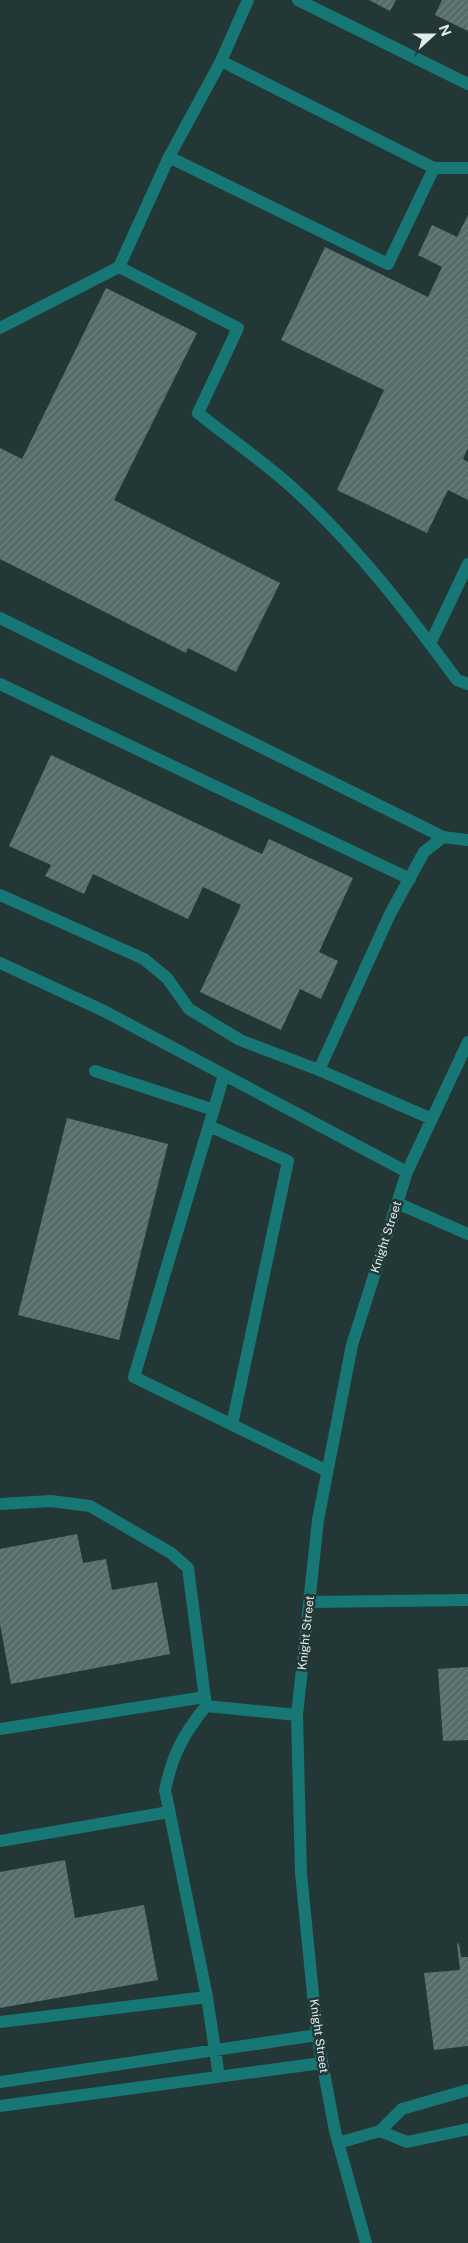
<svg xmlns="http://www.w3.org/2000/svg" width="468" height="2243" viewBox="0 0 468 2243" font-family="'Public Sans',sans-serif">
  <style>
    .building { fill: url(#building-hatch) }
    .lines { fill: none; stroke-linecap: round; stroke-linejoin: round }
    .minor { stroke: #167774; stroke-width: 12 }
    .labels { text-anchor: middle; stroke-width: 5; stroke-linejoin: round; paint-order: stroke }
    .street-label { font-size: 12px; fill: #e0eceb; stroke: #233736 }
  </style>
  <defs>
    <pattern id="building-hatch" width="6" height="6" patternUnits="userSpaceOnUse" patternTransform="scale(1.25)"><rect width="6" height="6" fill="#566c6a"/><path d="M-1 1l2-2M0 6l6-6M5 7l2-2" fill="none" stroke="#6e817f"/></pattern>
  </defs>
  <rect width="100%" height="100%" fill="#233736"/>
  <path class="building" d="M369,0H396L390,11Z
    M442,0H468V31L435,15Z
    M468,215V448L463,459L468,462V500L448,490L427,533L337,490L384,390L281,340L325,247L428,297L442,267L418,255L432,225L457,237Z
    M106,288L197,333L114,500L280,583L236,672L188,648L186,653L0,559V448L22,459Z
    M51,755L262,854L269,839L353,878L319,952L338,961L321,999L300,989L281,1030L200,992L241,905L203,887L188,919L93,874L84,894L45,876L51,865L9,846Z
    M67,1118L168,1144L119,1340L18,1315Z
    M77,1534L83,1563L106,1559L112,1590L157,1582L170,1654L11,1684L0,1624V1549Z
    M468,1667V1740L443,1741L438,1669Z
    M65,1860L75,1918L144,1905L158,1980L0,2008V1872Z
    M459,1943L461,1957H468V2046L434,2050L424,1973L460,1970L457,1944Z"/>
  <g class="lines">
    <path class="minor" d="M298,0L468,84
      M221,61L248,0
      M169,157L388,264L434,168
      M468,168H434L221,61L169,157L119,267L238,328L198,413C230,439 266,463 296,491C358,548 407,612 457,680L468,684
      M0,328L119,267
      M0,618L443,837
      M430,644L468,564
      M0,684L410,879
      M0,895L144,959L167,978L189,1009L240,1040L319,1070
      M0,963L104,1011L407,1172
      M95,1071L214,1110
      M224,1075L134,1377L327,1471
      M432,1119L319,1070L390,914L424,852L443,837L468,840
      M209,1126L288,1161L232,1425
      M397,1203L468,1234
      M0,1504L51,1501L90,1506L171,1553L188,1568L206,1706C183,1735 173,1753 165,1790L207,1997L0,2022
      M309,1602L468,1600
      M206,1706L297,1715
      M0,1729L205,1697
      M0,1841L169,1812
      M207,1997L219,2077
      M0,2082L317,2035
      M468,2090L402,2109L380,2131L407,2142L468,2129
      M0,2106L322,2063
      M338,2143L380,2131
      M366,2243L335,2131L317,2035L301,1873L297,1715L318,1520L352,1345L407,1172L468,1042"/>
  </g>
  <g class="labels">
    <g class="street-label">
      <text transform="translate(386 1237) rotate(-72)" y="4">Knight Street</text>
      <text transform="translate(306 1633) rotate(-84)" y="4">Knight Street</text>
      <text transform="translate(319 2036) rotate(82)" y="4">Knight Street</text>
    </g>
  </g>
  <g transform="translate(433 35) rotate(69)" stroke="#233736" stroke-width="4" paint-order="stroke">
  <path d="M0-4L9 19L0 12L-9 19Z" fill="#e0eceb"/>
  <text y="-8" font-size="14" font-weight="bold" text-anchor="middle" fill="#e0eceb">N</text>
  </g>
</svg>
